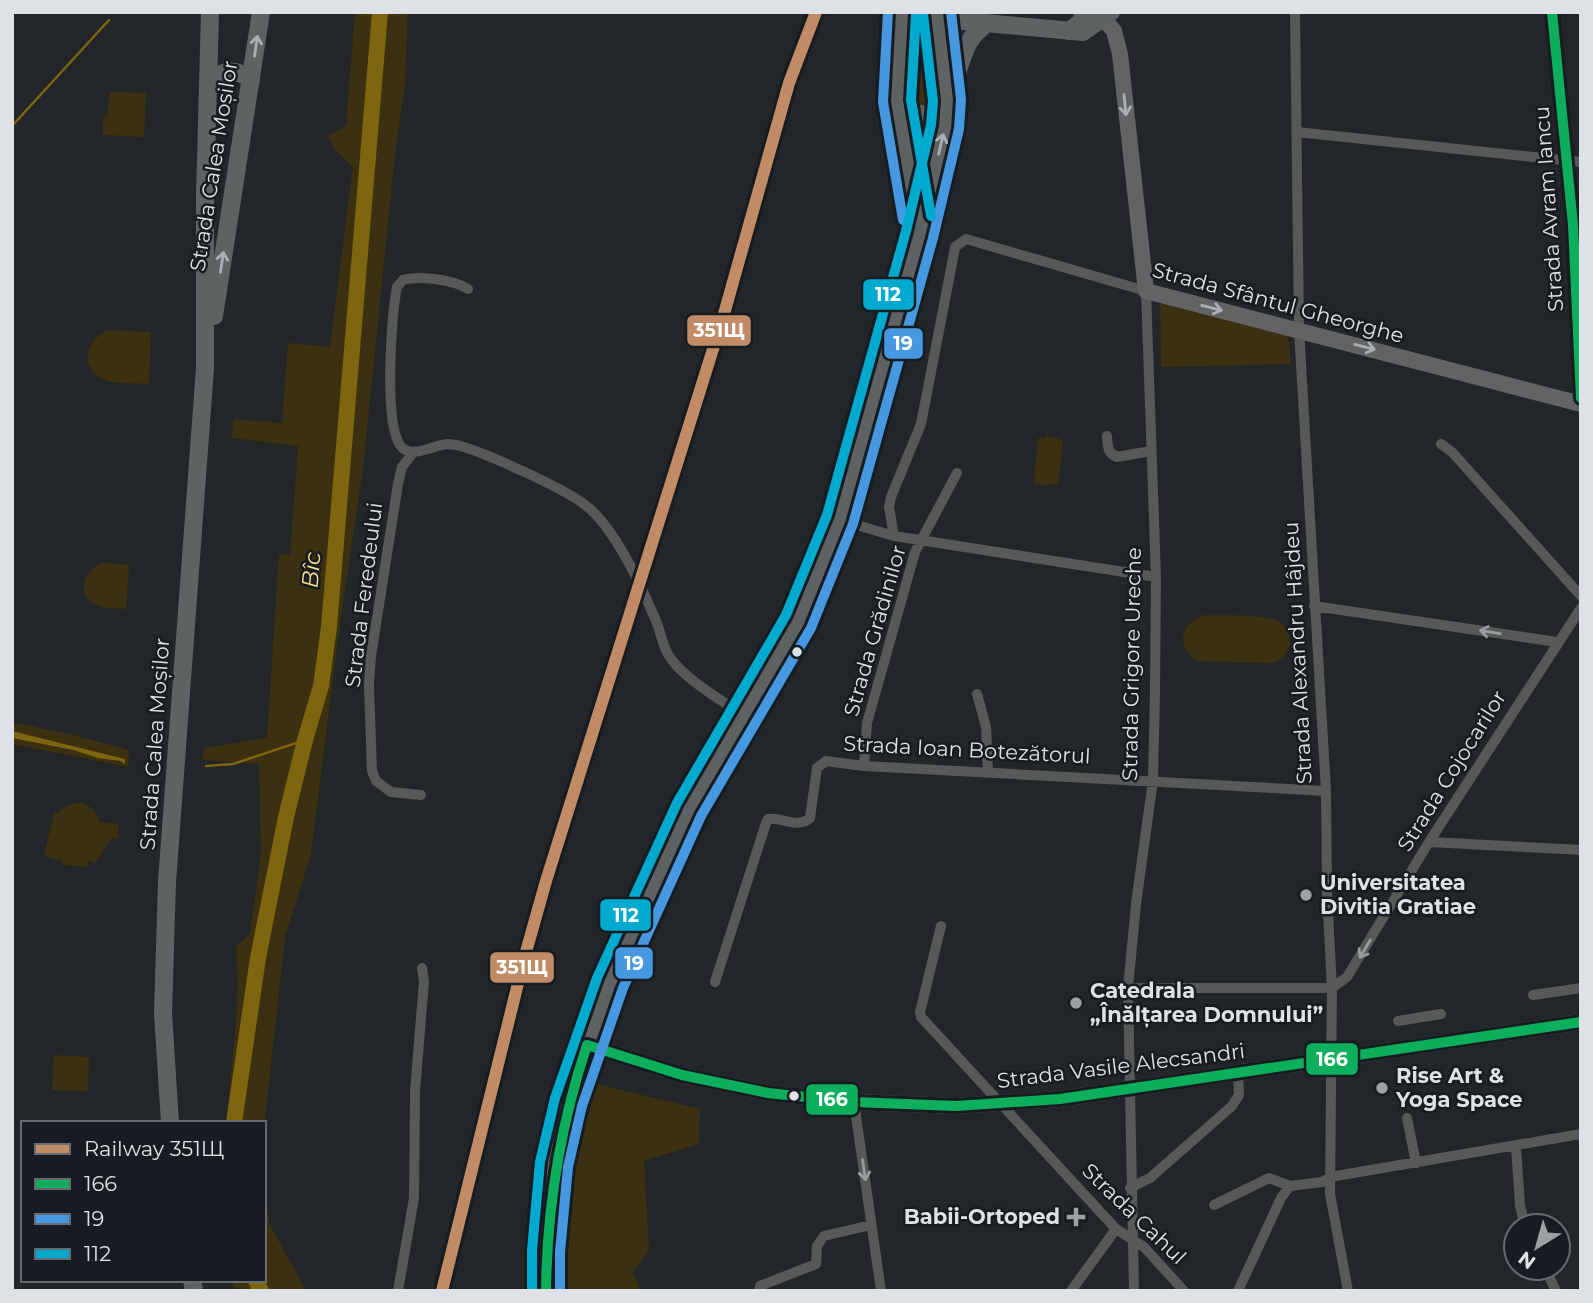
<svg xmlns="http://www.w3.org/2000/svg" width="1593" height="1303" viewBox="0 0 1593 1303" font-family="Montserrat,sans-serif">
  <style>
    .green { fill: #3b300f }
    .water { fill: #7e650f }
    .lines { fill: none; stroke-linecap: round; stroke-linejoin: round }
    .stream { stroke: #7e650f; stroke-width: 2.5 }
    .river { stroke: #7e650f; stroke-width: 16 }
    .street { stroke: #575858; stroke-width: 10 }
    .secondary { stroke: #626364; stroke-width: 16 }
    .primary { stroke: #5f6263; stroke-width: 18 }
    .rail { stroke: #626465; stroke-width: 2.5; stroke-dasharray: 9 9; stroke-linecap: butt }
    .bus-1-casing { stroke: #161c21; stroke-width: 16 }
    .bus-2-casing { stroke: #161c21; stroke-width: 16 }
    .bus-3-casing { stroke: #161c21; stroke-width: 16 }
    .bus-1 { stroke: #0daf5c; stroke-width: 10 }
    .bus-2 { stroke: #4699e1; stroke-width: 10 }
    .bus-3 { stroke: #00a9ce; stroke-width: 10 }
    .rail-1-casing { stroke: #161c21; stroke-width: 18 }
    .rail-1 { stroke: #c18c65; stroke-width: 12 }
    .oneway { stroke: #abafb2 }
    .oneway2 { stroke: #acafb2 }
    .oneway3 { stroke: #9a9d9f }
    .bus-dot { fill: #dee2e6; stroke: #161c21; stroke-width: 2.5 }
    .poi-dot { fill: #9da0a4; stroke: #161c21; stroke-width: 2.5 }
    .labels { text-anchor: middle; stroke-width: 5; stroke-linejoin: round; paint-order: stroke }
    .street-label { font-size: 21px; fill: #dee2e6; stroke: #161c21 }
    .poi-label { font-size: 21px; font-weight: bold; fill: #dee2e6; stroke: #161c21; text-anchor: start }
    .water-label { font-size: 23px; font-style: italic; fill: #fbdc87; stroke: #161c21 }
    .line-badge { stroke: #161c21; stroke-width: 2.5 }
    .badge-label { font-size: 19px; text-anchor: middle; font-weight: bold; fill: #fff }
  </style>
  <rect width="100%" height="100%" fill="#232628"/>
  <path class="green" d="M355,12H408L405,83L395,155L363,469L339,631L311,854L285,937L264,1128V1123H227C230,1061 242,1009 236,947L250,933L261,855L259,764L202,760L205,748L267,738L279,554L290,555L298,446L232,438L233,419L282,423L288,343L330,347L353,167L335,150L328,136L346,126Z
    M910,12H929L936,95C932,106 925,107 914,108L905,95L904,45Z
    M110,92L146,93L144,137L103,135V117L107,116Z
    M905,120L919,125L938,123L923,190Z
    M1160,301L1288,335L1291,364L1161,367Z
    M108,330L151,332L149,384C135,383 118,385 105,380C78,369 85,340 108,330Z
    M1046,436L1063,440L1058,485L1049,484L1048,486L1034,483L1038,438L1046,439Z
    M106,563L129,565L126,609C115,608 102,609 93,603C74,590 87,565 106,563Z
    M1204,615C1222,616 1267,613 1281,623C1285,626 1288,632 1289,637C1292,650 1284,657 1274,663L1197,661C1175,646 1180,624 1204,615Z
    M12,722L73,735L129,750L128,767L12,744V738L73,750L124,763L125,759L12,731Z
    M75,803C88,803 97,809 99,822L119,824L118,839L112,838L93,866V861H88L87,867L63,865L62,861L44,856L54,813H58L63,808Z
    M54,1055L89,1057L88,1091L52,1090Z
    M588,1082L700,1109L699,1144L644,1161L649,1250L633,1272L640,1291H557C559,1219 565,1150 588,1082Z
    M264,1183L270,1225L306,1291H237L229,1280H264Z"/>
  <path class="water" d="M12,731L125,759V764L120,761L98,758L73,750L12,738Z"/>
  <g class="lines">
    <path class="stream" d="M12,126L109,20
      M206,766L233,764L305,740"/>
    <path class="river" d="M234,1123L258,958L286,817L305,740L321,686L329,627L380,12
      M256,1280L261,1291"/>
    <path class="street" d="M1295,12L1299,330L1326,791L1327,893L1332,988L1330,1194L1348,1291
      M1552,12L1573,225L1579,404
      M1297,132L1581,162
      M468,289C455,280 418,275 403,280L397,287C391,315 384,423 400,445C411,461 433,444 449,444C472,445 564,489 584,504C614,526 642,587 656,621C661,632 662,645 669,656C684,679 720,699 743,715
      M1107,436C1108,446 1107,453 1117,457L1151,451
      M1441,444L1452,452L1581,596
      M413,453L402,467L398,484L371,656L369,685L372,771L376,781L391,792L421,795
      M840,520L894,536L1156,577
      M894,536L889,507L891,497L921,424L954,253L955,247L966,239L1146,291L1156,577L1155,691L1153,780L1136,904L1128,988L1134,1291
      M1314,606L1557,642
      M977,694L986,727L988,771
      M864,766L867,723L915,552L957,473
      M1429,842L1581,850
      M941,926L920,1012L921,1017L1116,1229L1144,1247L1184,1291
      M715,982L766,823L768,819C782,817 798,829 810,818L817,768L826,761L864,766L1326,791
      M1128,988H1332L1347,977L1429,842L1581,608
      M1533,995L1581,988
      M1398,1021L1441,1014
      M854,1102L881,1291
      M1407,1118L1416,1163
      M1516,1146L1520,1206L1525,1226
      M1130,1188L1150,1178L1232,1106L1239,1095L1238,1073
      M1214,1205L1269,1178L1290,1186
      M1545,1268L1556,1291
      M398,1291L414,1198L415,1091L424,981L422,968
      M759,1291L760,1286L816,1264L817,1246L824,1236L871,1225
      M1071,1291L1116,1229
      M1238,1291L1281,1198L1290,1186L1322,1182L1330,1177L1581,1134"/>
    <path class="secondary" d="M1098,12L1114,31L1120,54L1146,291L1581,404
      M587,1045L682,1075L768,1093L854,1102L956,1106L1060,1099L1581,1022"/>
    <path class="primary" d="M902,12L899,35L897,101L919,227
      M945,12L955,20L964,21L1083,32L1111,12
      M1069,31L1081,22L1084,12
      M209,81C225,70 235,67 251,80
      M897,101C948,144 951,78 968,44C972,36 978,30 986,24
      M214,316L261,12
      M170,1123L163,1013L167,882L205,368V195L210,12
      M192,1280L194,1291
      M546,1291V1251L554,1165L568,1102L580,1064L610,983L689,810L799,621L840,520L920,234L945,127L947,101L937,12"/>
    <path class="rail" d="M789,83L810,12"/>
    <defs>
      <path id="bus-1" d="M1552,12L1573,225L1581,398
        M587,1045L682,1075L768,1093L854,1102L956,1106L1060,1099L1581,1022
        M546,1291C547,1206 560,1126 587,1045"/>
      <path id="bus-2" d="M888,12L883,102L903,220
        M560,1291V1252L568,1167L582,1106L623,988L701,816L811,628L853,524L933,238L959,129L961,99L951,12"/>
      <path id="bus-3" d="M916,14L911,100L931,216
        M532,1291V1250L540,1162L555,1098L597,978L677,803L786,615L827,515L906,231L931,125L933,101L923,14"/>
    </defs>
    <use href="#bus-1" class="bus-1-casing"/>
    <use href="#bus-2" class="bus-2-casing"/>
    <use href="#bus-3" class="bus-3-casing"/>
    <use href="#bus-1" class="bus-1"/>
    <use href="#bus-2" class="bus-2"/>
    <use href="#bus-3" class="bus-3"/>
    <defs>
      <path id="rail-1" d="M442,1291L524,959L546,881L724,314L789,83L816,12"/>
    </defs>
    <use href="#rail-1" class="rail-1-casing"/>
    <use href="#rail-1" class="rail-1"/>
  </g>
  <defs><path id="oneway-shaft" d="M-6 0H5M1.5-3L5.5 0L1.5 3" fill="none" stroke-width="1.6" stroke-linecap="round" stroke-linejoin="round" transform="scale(1.75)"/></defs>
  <g class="oneway">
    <use href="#oneway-shaft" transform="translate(256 46) rotate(-82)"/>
    <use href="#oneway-shaft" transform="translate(941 144) rotate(-77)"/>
    <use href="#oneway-shaft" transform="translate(222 262) rotate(-81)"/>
  </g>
  <g class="oneway2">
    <use href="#oneway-shaft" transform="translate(1125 105) rotate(84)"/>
    <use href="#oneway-shaft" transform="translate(1212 308) rotate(14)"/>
    <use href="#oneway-shaft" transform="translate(1365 347) rotate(15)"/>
  </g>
  <g class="oneway3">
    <use href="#oneway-shaft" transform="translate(1490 632) rotate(-171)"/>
    <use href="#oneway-shaft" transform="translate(1365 949) rotate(121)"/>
    <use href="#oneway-shaft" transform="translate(864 1170) rotate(82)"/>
  </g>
  <g class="bus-dot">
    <circle cx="797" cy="652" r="6"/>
    <circle cx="794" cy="1096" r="6"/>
  </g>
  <g class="poi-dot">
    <circle cx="1306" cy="895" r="7"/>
    <circle cx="1076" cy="1003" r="7"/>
    <circle cx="1382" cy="1088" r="7"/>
    <path d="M1072.5 1206.5h7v7h7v7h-7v7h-7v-7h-7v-7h7z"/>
  </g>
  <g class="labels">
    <g class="street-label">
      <text transform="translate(214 166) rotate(-81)" y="7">Strada Calea Moșilor</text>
      <text transform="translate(1549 209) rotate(-94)" y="7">Strada Avram Iancu</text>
      <text transform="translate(1278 303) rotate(15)" y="7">Strada Sfântul Gheorghe</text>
      <text transform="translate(364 595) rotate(-83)" y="7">Strada Feredeului</text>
      <text transform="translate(875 631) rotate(-74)" y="7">Strada Grădinilor</text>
      <text transform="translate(1298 653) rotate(-93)" y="7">Strada Alexandru Hâjdeu</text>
      <text transform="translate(1132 664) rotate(-89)" y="7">Strada Grigore Ureche</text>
      <text transform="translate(155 744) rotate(-86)" y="7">Strada Calea Moșilor</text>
      <text transform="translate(967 750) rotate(3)" y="7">Strada Ioan Botezătorul</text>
      <text transform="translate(1452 771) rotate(-58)" y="7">Strada Cojocarilor</text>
      <text transform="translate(1121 1066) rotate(-7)" y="7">Strada Vasile Alecsandri</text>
      <text transform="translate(1134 1214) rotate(44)" y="7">Strada Cahul</text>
    </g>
    <g class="poi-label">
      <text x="1320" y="890">Universitatea<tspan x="1320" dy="24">Divitia Gratiae</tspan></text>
      <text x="1090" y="998">Catedrala<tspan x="1090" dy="24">„Înălțarea Domnului”</tspan></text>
      <text x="1396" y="1083">Rise Art &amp;<tspan x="1396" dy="24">Yoga Space</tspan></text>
      <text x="1060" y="1224" text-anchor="end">Babii-Ortoped</text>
    </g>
    <g class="water-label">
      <text transform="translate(311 570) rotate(-85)" y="8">Bîc</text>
    </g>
  </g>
  <g class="line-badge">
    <rect x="862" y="278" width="53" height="33" rx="7" fill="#00a9ce"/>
    <rect x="686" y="314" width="66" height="33" rx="7" fill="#c18c65"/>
    <rect x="883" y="327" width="41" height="33" rx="7" fill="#4699e1"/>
    <rect x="599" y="898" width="53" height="34" rx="7" fill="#00a9ce"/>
    <rect x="614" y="946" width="40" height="34" rx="7" fill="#4699e1"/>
    <rect x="489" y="951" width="66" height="33" rx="7" fill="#c18c65"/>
    <rect x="1305" y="1042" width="54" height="34" rx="7" fill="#0daf5c"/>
    <rect x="805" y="1083" width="54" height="33" rx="7" fill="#0daf5c"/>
  </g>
  <g class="badge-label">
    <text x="888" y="301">112</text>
    <text x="719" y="337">351Щ</text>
    <text x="903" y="350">19</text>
    <text x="626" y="922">112</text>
    <text x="634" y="970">19</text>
    <text x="522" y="974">351Щ</text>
    <text x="1332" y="1066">166</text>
    <text x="832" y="1106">166</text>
  </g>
  <rect width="1593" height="1303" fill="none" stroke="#dee2e6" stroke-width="28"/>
  <rect x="21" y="1121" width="245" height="161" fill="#161c21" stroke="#666b70" stroke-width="2"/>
  <rect x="35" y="1144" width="35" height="10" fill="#c18c65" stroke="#666b70" stroke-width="2"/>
  <text x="84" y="1156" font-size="21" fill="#dee2e6">Railway 351Щ</text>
  <rect x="35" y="1179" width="35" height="10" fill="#0daf5c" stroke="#666b70" stroke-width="2"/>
  <text x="84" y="1191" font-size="21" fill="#dee2e6">166</text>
  <rect x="35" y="1214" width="35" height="10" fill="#4699e1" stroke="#666b70" stroke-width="2"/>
  <text x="84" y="1226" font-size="21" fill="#dee2e6">19</text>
  <rect x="35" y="1249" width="35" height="10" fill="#00a9ce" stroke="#666b70" stroke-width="2"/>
  <text x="84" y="1261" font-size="21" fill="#dee2e6">112</text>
  <g transform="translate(1537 1247) rotate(217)"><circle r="33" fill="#161c21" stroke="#666b70" stroke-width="2"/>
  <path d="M0-5L12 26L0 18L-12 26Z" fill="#9da0a4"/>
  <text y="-10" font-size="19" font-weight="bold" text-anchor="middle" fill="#dee2e6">N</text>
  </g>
</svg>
